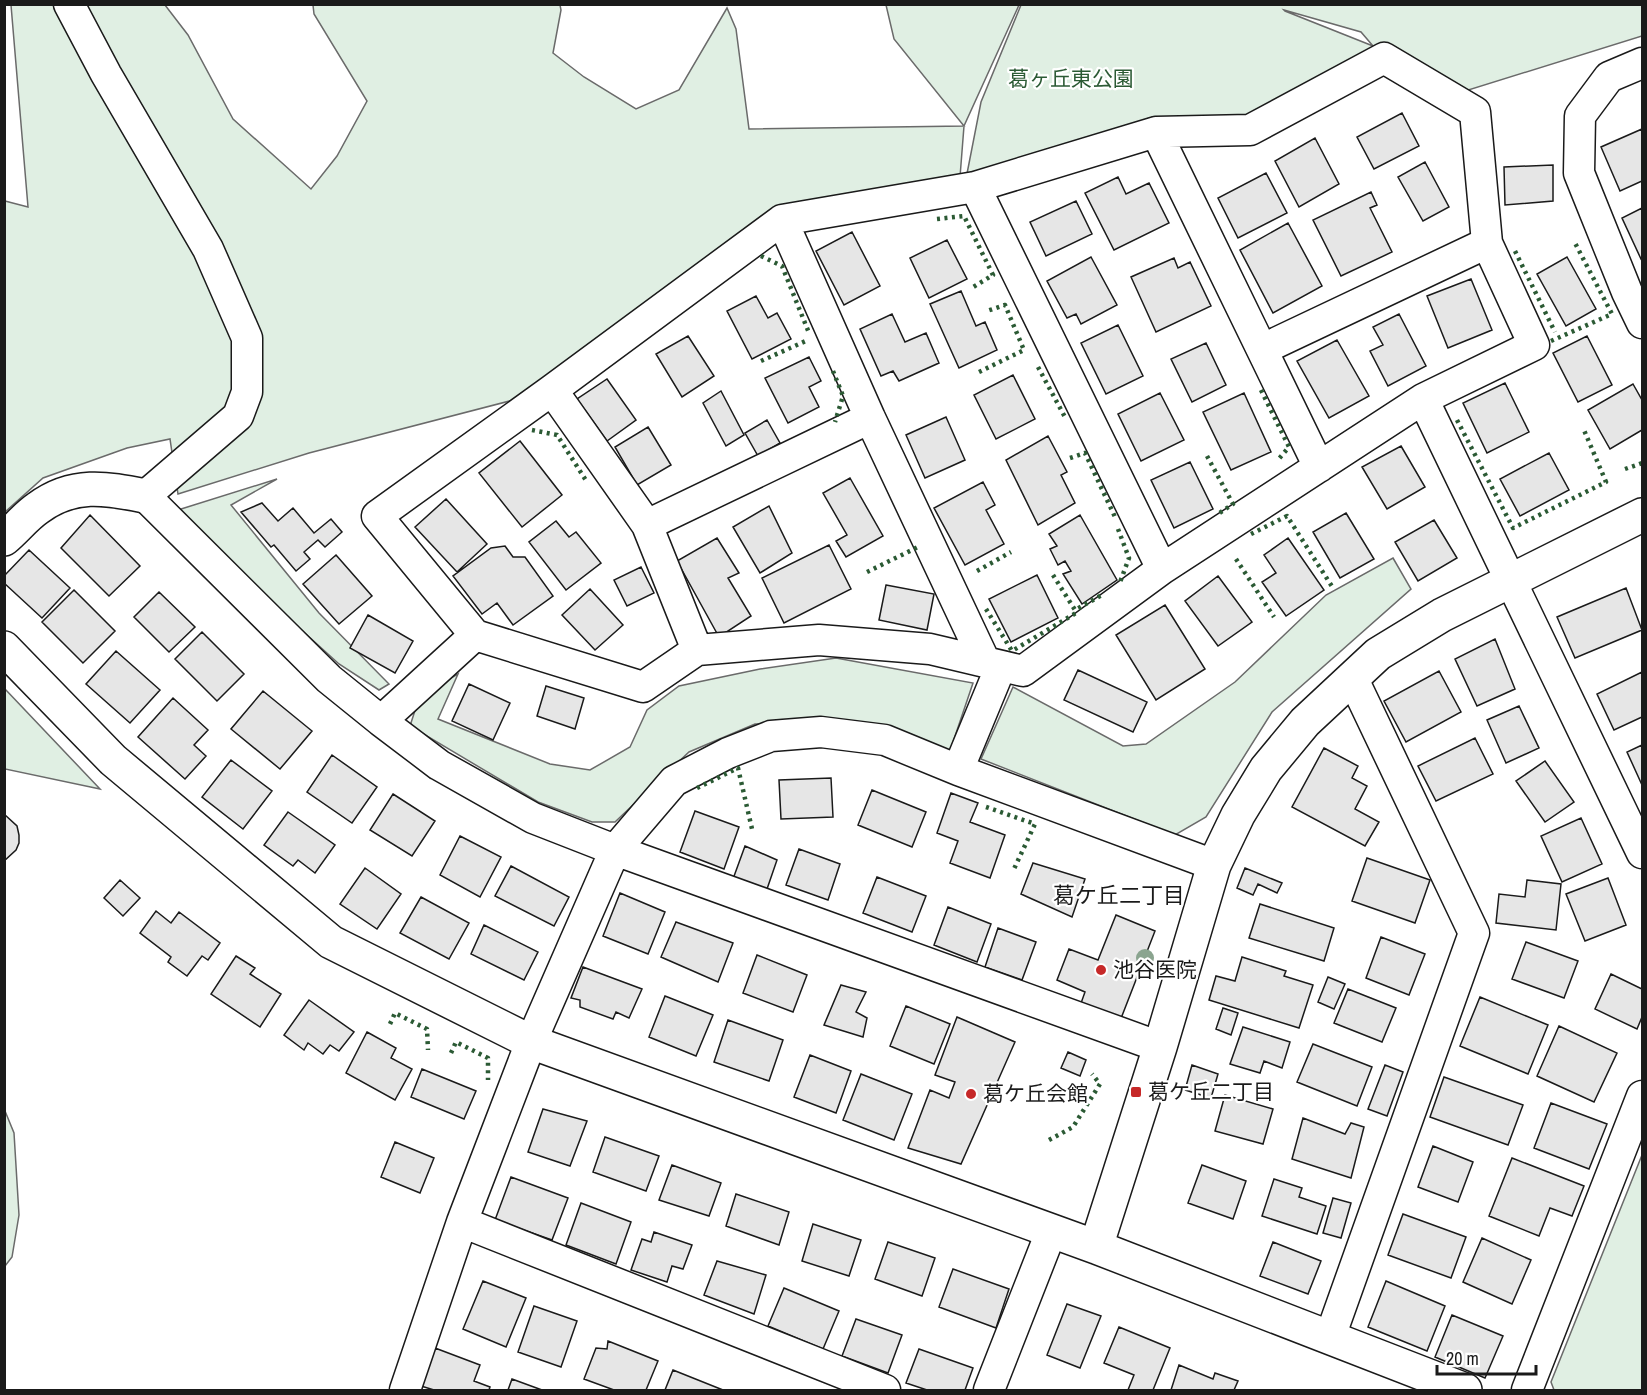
<svg xmlns="http://www.w3.org/2000/svg" width="1647" height="1395" viewBox="0 0 1647 1395" font-family="'Archivo Narrow','Noto Sans JP',sans-serif">
  <style>
    .green { fill: #e0efe3; stroke: #6a6a6a; stroke-width: 1.5; fill-rule: evenodd }
    .building { fill: #e6e6e6; stroke: #1a1a1a; stroke-width: 1.5 }
    .lines { fill: none; stroke-linecap: round; stroke-linejoin: round }
    .street-casing { stroke: #1a1a1a; stroke-width: 33 }
    .secondary-casing { stroke: #1a1a1a; stroke-width: 36 }
    .street { stroke: #fff; stroke-width: 30 }
    .secondary { stroke: #fff; stroke-width: 33 }
    .hedge { stroke: #2b5a34; stroke-width: 4.5; stroke-dasharray: 3 4.5; stroke-linecap: butt }
    .tree { fill: #8aa48f }
    .poi-dot { fill: #c62828; stroke: #fff; stroke-width: 2 }
    .labels { text-anchor: middle; stroke-width: 4.5; stroke-linejoin: round; paint-order: stroke }
    .park-label { font-size: 21px; fill: #2b5a34; stroke: #fff }
    .poi-label { font-size: 21px; fill: #1a1a1a; stroke: #fff; text-anchor: start }
    .neighbourhood-label { font-size: 22px; fill: #1a1a1a; stroke: #fff }
  </style>
  <rect width="100%" height="100%" fill="#fff"/>
  <path class="green" d="M11,5H165L188,35L233,119L311,189L337,156L367,101L314,14L313,5H560L561,10L553,53L584,77L636,109L679,90L727,8L736,29L749,129L964,126L894,39L886,5H1019L964,126L960,177L770,217L552,390L309,453L178,494L170,439L127,448L43,478L5,512V201L28,207Z
    M1021,5H1642V36L1462,92L1374,47L1250,130L1118,143L964,189L981,102ZM1284,10L1361,32L1373,46L1285,11Z
    M277,479L231,505L319,613L389,684L379,690L339,664L189,528L178,510Z
    M1393,558L1411,589L1272,712L1206,817L1175,835L981,759L1013,687L1123,746L1146,744L1235,682L1326,595Z
    M836,658L973,683L950,751L846,721L755,724L689,752L615,822H592L538,802L410,726L420,695L458,674L438,719L550,764L590,770L630,747L647,710L679,686L760,669Z
    M4,689H5L100,789L5,769Z
    M5,1111L14,1133L19,1215L12,1257L5,1266Z
    M1642,1155V1390H1554L1551,1382Z"/>
  <path class="building" d="M1402,113L1419,146L1374,169L1357,137Z
    M1642,129V181L1620,191L1601,147Z
    M1315,138L1339,184L1299,207L1275,161Z
    M1425,162L1449,207L1423,221L1398,177Z
    M1553,165V201L1505,205L1504,167Z
    M1266,173L1287,213L1238,238L1218,198Z
    M1118,177L1126,194L1149,183L1169,223L1114,250L1085,193Z
    M1371,192L1377,205L1370,208L1392,252L1341,276L1313,220Z
    M1076,201L1092,234L1046,256L1030,222Z
    M1642,208V258L1641,259L1622,218Z
    M1288,223L1322,286L1273,313L1240,250Z
    M852,232L880,286L844,305L816,251Z
    M947,240L967,279L929,298L910,258Z
    M1091,257L1117,305L1081,324L1076,314L1067,318L1047,281Z
    M1567,257L1596,309L1566,326L1537,274Z
    M1174,258L1178,268L1190,262L1211,306L1156,332L1131,277Z
    M1471,279L1492,330L1448,348L1427,296Z
    M961,291L976,326L985,322L997,350L959,368L930,304Z
    M756,296L768,318L777,313L791,339L752,359L727,311Z
    M892,314L905,342L926,333L939,363L899,381L893,371L881,376L860,329Z
    M1399,314L1426,366L1388,386L1370,351L1383,345L1373,327Z
    M1118,325L1143,376L1106,394L1081,343Z
    M688,336L714,376L682,397L656,354Z
    M1587,336L1612,385L1578,402L1553,353Z
    M1337,340L1369,396L1329,418L1297,361Z
    M1206,343L1226,385L1192,402L1171,359Z
    M809,357L821,381L809,387L819,407L788,423L765,378Z
    M1013,375L1035,419L996,439L974,395Z
    M607,379L636,420L607,441L577,399Z
    M1505,383L1529,432L1487,453L1463,403Z
    M1633,384L1642,400V430L1610,449L1588,410Z
    M721,391L744,435L726,446L703,403Z
    M1160,393L1184,440L1141,461L1118,414Z
    M1244,393L1271,452L1231,470L1203,412Z
    M946,417L965,460L925,478L906,435Z
    M767,420L780,443L758,456L745,433Z
    M648,427L671,465L637,485L615,447Z
    M1048,436L1067,472L1061,475L1075,503L1038,525L1006,460Z
    M520,441L562,495L522,527L479,473Z
    M1401,446L1425,487L1387,509L1362,467Z
    M1549,453L1569,490L1520,516L1500,479Z
    M1190,462L1213,509L1174,528L1151,480Z
    M850,478L883,536L846,557L836,541L847,535L823,493Z
    M983,482L995,505L986,510L1004,544L965,565L934,508Z
    M446,499L487,544L457,572L415,527Z
    M262,503L278,521L293,508L314,533L331,519L342,532L325,547L318,540L304,552L310,559L296,571L274,545L271,547L241,512Z
    M769,506L792,553L760,573L733,527Z
    M1346,513L1374,559L1340,578L1313,532Z
    M90,515L140,566L109,596L61,548Z
    M1080,515L1117,580L1082,604L1063,574L1071,571L1065,561L1058,565L1050,549L1057,546L1049,534Z
    M1434,520L1457,558L1418,581L1395,542Z
    M556,521L569,537L576,532L601,563L566,590L529,542Z
    M717,538L739,573L728,578L751,616L719,637L677,561Z
    M1288,538L1324,590L1286,616L1262,582L1276,573L1264,555Z
    M829,545L851,589L784,623L762,578Z
    M505,546L513,557H525L553,596L513,625L497,603L482,614L453,576L491,548Z
    M29,550L70,588L42,618L4,583V576Z
    M336,555L372,596L339,624L303,584Z
    M641,567L654,593L627,606L614,580Z
    M1037,575L1058,618L1011,642L989,599Z
    M1218,576L1252,622L1218,646L1185,601Z
    M886,585L934,594L927,630L879,620Z
    M1626,588L1642,630L1575,658L1557,617Z
    M590,589L623,625L595,650L562,615Z
    M74,590L115,631L83,663L42,622Z
    M159,592L195,627L169,652L134,617Z
    M1165,605L1205,669L1156,700L1116,635Z
    M368,615L413,641L395,673L350,648Z
    M202,632L244,674L217,701L175,659Z
    M1495,639L1515,689L1477,706L1455,659Z
    M116,651L160,690L130,723L86,684Z
    M1078,670L1147,702L1133,732L1064,700Z
    M1439,671L1461,712L1406,742L1384,701Z
    M1642,672V717L1614,730L1597,694Z
    M469,684L510,703L493,740L452,721Z
    M546,686L584,698L575,729L537,716Z
    M263,691L312,731L280,769L231,729Z
    M173,698L208,730L194,745L206,756L185,779L138,737Z
    M1519,706L1539,748L1506,763L1487,720Z
    M1475,738L1493,774L1436,801L1418,766Z
    M1642,745V785L1627,752Z
    M1324,748L1358,766L1352,778L1367,786L1355,809L1379,822L1365,846L1292,807Z
    M332,755L377,787L352,823L307,792Z
    M231,760L272,791L243,829L202,797Z
    M1545,761L1574,802L1545,822L1516,781Z
    M831,778L833,817L781,819L779,780Z
    M872,790L926,812L912,847L858,825Z
    M951,793L978,803L970,822L1005,835L990,878L950,863L958,841L937,833Z
    M393,794L435,821L412,856L370,830Z
    M695,811L739,827L724,869L680,852Z
    M288,812L335,845L315,873L298,860L293,866L264,845Z
    M4,814L17,826L19,835V843L16,850L4,861Z
    M1581,818L1602,864L1562,882L1541,836Z
    M460,836L501,857L480,897L440,875Z
    M745,846L777,860L767,889L733,879Z
    M799,849L840,864L828,900L786,885Z
    M1367,858L1430,880L1415,923L1352,901Z
    M1033,863L1085,879L1072,917L1021,894Z
    M511,866L569,897L554,926L495,896Z
    M365,868L401,894L377,929L340,904Z
    M1245,868L1282,883L1277,893L1258,884L1253,895L1237,888Z
    M877,877L926,896L912,932L863,913Z
    M1608,878L1626,925L1585,941L1566,894Z
    M120,880L140,898L123,916L104,898Z
    M1527,880L1561,884L1556,930L1496,923L1499,894L1525,897Z
    M620,893L665,912L648,954L603,936Z
    M421,897L469,923L449,959L400,933Z
    M1260,904L1334,928L1324,961L1249,938Z
    M948,907L991,924L977,962L934,945Z
    M156,911L171,923L179,912L220,943L208,960L202,956L187,976L168,962L171,957L140,933Z
    M1116,915L1155,931L1120,1021L1080,1006L1085,992L1057,980L1069,949L1098,960Z
    M676,922L733,943L718,982L661,957Z
    M484,925L538,952L524,980L471,954Z
    M998,928L1036,942L1022,980L985,967Z
    M1381,937L1425,954L1409,995L1366,978Z
    M1526,942L1578,961L1564,998L1512,979Z
    M757,955L807,975L793,1012L743,993Z
    M236,956L255,968L250,974L281,994L260,1027L211,994Z
    M1242,957L1286,971L1284,976L1313,985L1299,1028L1209,1000L1216,976L1235,981Z
    M583,967L642,989L629,1018L616,1012L613,1019L580,1007V1000L571,998Z
    M1611,974L1642,989V1017L1637,1029L1595,1009Z
    M1328,977L1345,984L1334,1009L1318,1002Z
    M841,985L866,992L856,1012L867,1018L863,1037L824,1025Z
    M1348,989L1396,1008L1382,1042L1334,1023Z
    M665,996L713,1015L696,1056L649,1037Z
    M1480,997L1548,1025L1528,1074L1460,1046Z
    M309,1000L354,1032L339,1051L330,1045L323,1054L308,1043L304,1050L284,1035Z
    M906,1006L950,1024L934,1064L890,1046Z
    M1223,1008L1238,1013L1231,1035L1216,1029Z
    M957,1017L1015,1042L961,1164L908,1148L930,1090L949,1098L955,1082L935,1075Z
    M728,1020L783,1040L769,1081L714,1062Z
    M1559,1026L1617,1053L1594,1102L1537,1076Z
    M1243,1027L1290,1042L1282,1068L1264,1061L1260,1073L1230,1064Z
    M367,1032L396,1048L391,1058L412,1069L395,1100L346,1073Z
    M1313,1044L1372,1067L1357,1106L1297,1082Z
    M1068,1052L1086,1060L1080,1076L1061,1068Z
    M810,1055L851,1071L836,1113L794,1097Z
    M1192,1065L1218,1074L1211,1098L1185,1090Z
    M1385,1065L1403,1072L1387,1116L1368,1109Z
    M422,1069L476,1091L464,1119L411,1097Z
    M861,1074L912,1094L894,1140L843,1120Z
    M1444,1077L1523,1105L1508,1145L1430,1117Z
    M1225,1095L1273,1109L1263,1144L1215,1131Z
    M1551,1103L1607,1124L1589,1169L1534,1148Z
    M543,1109L587,1121L570,1166L528,1152Z
    M1303,1118L1345,1134L1351,1123L1364,1127L1351,1178L1292,1159Z
    M605,1137L659,1156L646,1191L593,1172Z
    M395,1142L434,1158L420,1193L381,1177Z
    M1433,1146L1473,1162L1458,1202L1418,1187Z
    M1512,1158L1584,1186L1572,1216L1550,1208L1539,1236L1489,1216Z
    M672,1165L721,1183L709,1216L659,1200Z
    M1202,1165L1246,1181L1233,1219L1188,1203Z
    M511,1177L568,1198L552,1240L495,1220Z
    M1274,1179L1302,1188L1299,1197L1326,1206L1317,1234L1262,1216Z
    M736,1194L789,1212L779,1245L726,1226Z
    M1333,1198L1351,1203L1341,1238L1323,1233Z
    M581,1203L631,1222L616,1264L566,1245Z
    M1403,1214L1466,1237L1451,1278L1388,1255Z
    M813,1224L861,1240L849,1276L802,1261Z
    M654,1232L692,1245L683,1269L672,1266L667,1282L631,1270L642,1239L651,1242Z
    M1482,1238L1531,1260L1512,1304L1463,1282Z
    M888,1242L935,1258L922,1296L875,1279Z
    M1273,1242L1321,1261L1308,1294L1260,1276Z
    M717,1261L766,1275L754,1314L704,1295Z
    M953,1269L1009,1289L996,1328L939,1307Z
    M483,1281L526,1298L506,1347L463,1329Z
    M1386,1281L1445,1306L1427,1351L1368,1327Z
    M784,1288L839,1311L823,1349L768,1326Z
    M1067,1304L1101,1316L1080,1368L1047,1355Z
    M534,1306L577,1321L561,1367L518,1352Z
    M1452,1315L1503,1336L1485,1378L1435,1357Z
    M856,1319L902,1335L888,1373L842,1356Z
    M1119,1327L1170,1348L1153,1390H1128L1134,1375L1104,1363Z
    M608,1341L658,1361L646,1390H614L584,1379L596,1348L607,1349Z
    M435,1348L480,1365L474,1381L490,1387L489,1390H434L421,1386Z
    M919,1349L973,1368L965,1390H927L906,1383Z
    M1179,1365L1213,1379L1215,1373L1238,1381L1234,1390H1171Z
    M673,1370L723,1390H665Z
    M512,1379L542,1390H508Z"/>
  <g class="lines">
    <defs>
      <path id="street" d="M69,4L106,74L208,249L247,338V392L238,416L145,496L329,679L381,721L439,765L533,818L615,850L1160,1047
        M1384,58L1475,112L1487,243L1534,345L1423,399L1162,569L1023,671L930,649L819,640L697,650L643,687L475,635L377,516L552,390L782,220L975,187L1156,132L1250,130Z
        M1642,63L1609,77L1580,116L1579,173L1627,292L1642,323
        M1156,132L1319,467
        M975,187L1162,569
        M782,220L870,418L985,662
        M1263,349L1487,243
        M552,390L647,525L697,650
        M1423,399L1642,853
        M647,525L870,418
        M381,721L475,635
        M958,770L1001,666
        M462,1222L885,1390
        M1330,1337L1474,933L1352,677
        M405,1390L462,1222L531,1042L615,850L674,781L728,753L771,736L821,732L885,740L958,770L1214,865
        M989,1390L1051,1232
        M1527,1390L1642,1096"/>
      <path id="secondary" d="M4,539C16,529 26,516 38,508C73,482 106,488 145,496
        M4,648L113,760L331,942L531,1042L1096,1247L1465,1390
        M1096,1247L1160,1047L1214,865L1238,815L1266,769L1305,722L1378,654L1442,615L1642,515"/>
    </defs>
    <use href="#street" class="street-casing"/>
    <use href="#secondary" class="secondary-casing"/>
    <use href="#street" class="street"/>
    <use href="#secondary" class="secondary"/>
    <path class="hedge" d="M937,219L964,216L993,275L970,289
      M1515,251L1555,332
      M761,256L782,266L809,333
      M1551,341L1612,314L1575,243
      M761,361L808,340
      M1038,367L1066,419
      M833,371L843,396L835,422
      M979,372L1024,350L1005,305L987,311
      M1261,390L1289,447L1277,461
      M1457,420L1513,528L1606,482L1584,430
      M532,430L557,435L587,482
      M1207,456L1233,504L1218,514
      M1070,458L1085,453L1115,517
      M1625,469L1642,463
      M1118,529L1129,558L1119,585
      M1251,534L1287,516L1333,588
      M1236,559L1274,617
      M977,571L1011,552
      M867,572L918,547
      M1053,575L1075,610L1102,595
      M986,609L1012,651L1076,613
      M697,788L738,768L752,829
      M986,807L1035,824L1014,869
      M390,1024L395,1013L427,1029L428,1050
      M451,1053L456,1042L488,1058V1080
      M1049,1140L1073,1127L1100,1084L1092,1074"/>
  </g>
  <circle class="tree" cx="1145" cy="958" r="9"/>
  <g class="poi-dot">
    <circle cx="1101" cy="970" r="6"/>
    <rect x="1130" y="1086" width="12" height="12" rx="3"/>
    <circle cx="971" cy="1094" r="6"/>
  </g>
  <g class="labels">
    <g class="park-label">
      <text x="1071" y="86">葛ヶ丘東公園</text>
    </g>
    <g class="poi-label">
      <text x="1113" y="977">池谷医院</text>
      <text x="1148" y="1099">葛ケ丘二丁目</text>
      <text x="983" y="1101">葛ケ丘会館</text>
    </g>
    <g class="neighbourhood-label">
      <text x="1119" y="903">葛ケ丘二丁目</text>
    </g>
  </g>
  <rect width="1647" height="1395" fill="none" stroke="#1a1a1a" stroke-width="12"/>
  <path d="M1437 1365v9h99v-9" fill="none" stroke="#1a1a1a" stroke-width="3"/>
  <text x="1446" y="1365" font-size="18" fill="#1a1a1a" stroke="#ffffff" stroke-width="4.5" paint-order="stroke">20 m</text>
</svg>
